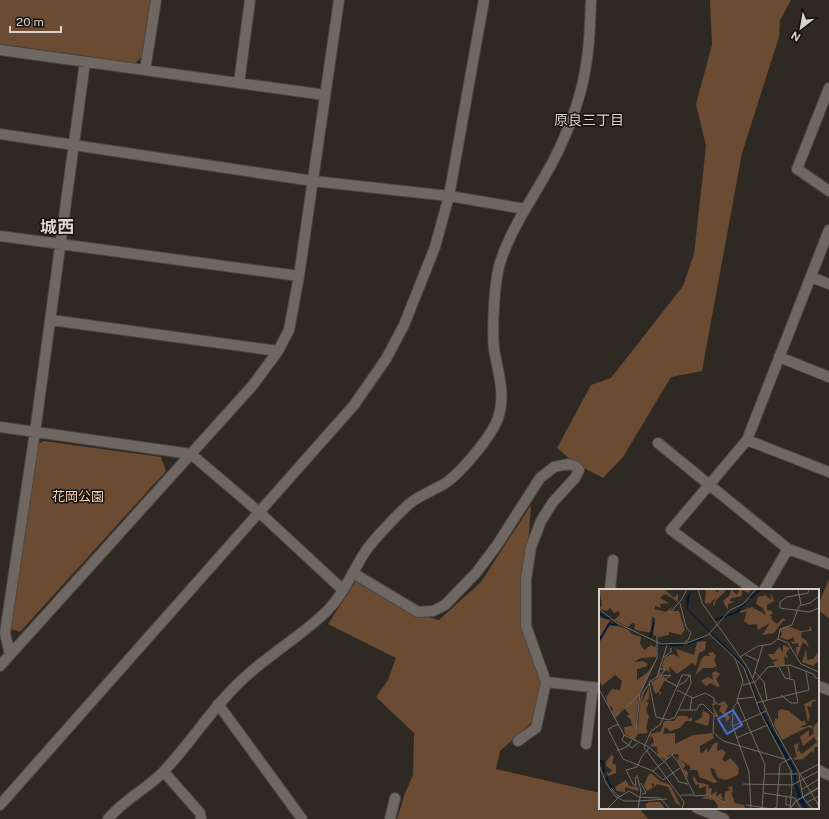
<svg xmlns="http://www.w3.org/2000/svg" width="829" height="819" viewBox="0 0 829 819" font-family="'Public Sans','Noto Sans JP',sans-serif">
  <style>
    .green { fill: #6c4b33 }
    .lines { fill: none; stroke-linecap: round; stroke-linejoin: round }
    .minor-casing { stroke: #4c4743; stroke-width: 12 }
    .tertiary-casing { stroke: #4c4743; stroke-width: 12 }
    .minor { stroke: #6e6762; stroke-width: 10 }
    .tertiary { stroke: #6e6762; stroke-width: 10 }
    .labels { text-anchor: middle; stroke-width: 3; stroke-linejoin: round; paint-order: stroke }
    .park-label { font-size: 13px; fill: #fdd2b4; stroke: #151210 }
    .neighbourhood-label { font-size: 14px; fill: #ded5d0; stroke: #151210 }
    .district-label { font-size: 17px; font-weight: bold; fill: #ded5d0; stroke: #151210 }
    .inset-river { fill: none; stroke: #001c35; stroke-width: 2 }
    .inset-road { fill: none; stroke: #726d68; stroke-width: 1 }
    .view { fill: #4b6fd6; fill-opacity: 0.15; stroke: #4b6fd6; stroke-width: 2 }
    .inset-edge { fill: none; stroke: #d6d2cf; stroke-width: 2 }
  </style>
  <rect width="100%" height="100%" fill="#2f2924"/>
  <path class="green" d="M0,0H150L142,56L136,63L0,44Z
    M710,0H791L780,20L779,37L742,153L702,371L671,377L623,457L603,478L576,464L557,448L591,385L611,378L683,286L694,254L706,146L696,104L712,45Z
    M43,441L161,457L166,471L20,632L11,629L37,445Z
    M531,505L529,534L520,591L527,646L542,683L531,723L500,751L496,769L600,793V808H639L648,819H397L405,793L413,775L414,733L376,697L388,680L396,658L328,624L356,581L417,614L439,620L481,582Z
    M829,579V618L818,610V605Z"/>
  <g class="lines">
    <defs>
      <path id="minor" d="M0,50L325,95
        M145,70L156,0
        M239,83L250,0
        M829,88L797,169L829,191
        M449,196L525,209
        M0,236L299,276
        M811,277L829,284
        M51,320L278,351
        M779,357L829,377
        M0,427L191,454L259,512L343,590
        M747,440L829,472
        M658,443L788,549L829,564
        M353,573L418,612L433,611L445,605L476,573L497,545L540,478L554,467L568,464L576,466L579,470L575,478L553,502L541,521L531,547L526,579V626L546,682L536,728L518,741
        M610,590L613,560
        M754,590L671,530L747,440L829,230
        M764,590L788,549
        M10,655L5,633L35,432L85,62
        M0,666L253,385L278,351L289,330L299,276L339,0
        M546,682L600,688
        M818,686L829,690
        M218,704L302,819
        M586,744L593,687
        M818,770L829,775
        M164,772L200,813L201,819
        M697,808L724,819
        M108,819C124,799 149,788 165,770C193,740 214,705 244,678C270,654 301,636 327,611C344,594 352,572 365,552C373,540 398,514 409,504C420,495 432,491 444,484C460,474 492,436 498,418C506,394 498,373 494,349C492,329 494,283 500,263C513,221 542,187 560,147C572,121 582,94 586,65C590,44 590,22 591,0
        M390,819L395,798"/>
      <path id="tertiary" d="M0,134L313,181L449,196
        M0,805L354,405L386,359L404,325L435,247L449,196L484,0"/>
    </defs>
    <use href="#minor" class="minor-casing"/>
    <use href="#tertiary" class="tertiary-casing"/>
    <use href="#minor" class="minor"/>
    <use href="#tertiary" class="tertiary"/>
  </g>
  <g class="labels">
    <g class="park-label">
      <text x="78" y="501">花岡公園</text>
    </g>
    <g class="neighbourhood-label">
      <text x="589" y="125">原良三丁目</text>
    </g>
    <g class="district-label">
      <text x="57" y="233">城西</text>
    </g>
  </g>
  <g transform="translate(599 589)">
    <rect width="220" height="220" fill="#2f2924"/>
    <path d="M0,0H65L75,9L79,4V13L66,5L61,9L70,14L61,15L62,19L56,17V20L67,23L74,17L71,22H80L86,41L82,46L70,43V46L60,48L54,46L56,30L53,27L52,44L37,41L35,39L36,35L33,34L29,38L15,31L21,26L20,22L15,24L11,19L8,22L0,20L3,16ZM107,0H116L118,4L121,0L127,2L117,11L115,18L114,15L117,8L111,15L107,13L110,16L106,14ZM132,0L138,6L140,1L152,0V1L149,4L143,1V7L132,9L131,12L135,13L129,15V21L124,12L131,6ZM172,4L175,12L168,16V21L173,22L174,25L170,26L173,28L172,30L178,35L184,29L187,32H184L175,44L163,46L171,34L159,41L158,35L150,36L145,32L148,22L141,24V22L153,18L167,26L164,19L157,15L159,8H157L165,7V5L172,11ZM0,24V28L11,31L6,41L11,34L28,40L33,45L42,48L41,54L45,61L52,56L56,58L57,55V68L42,69L35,73L44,72L49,75L46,78L38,80V91L49,83L57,71L40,106L37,130L39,139L41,110L46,99L42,115L50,98V110L53,112L49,110L47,113H50L47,121L50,127L47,139L49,144L39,145L36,150L39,153L26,145L25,138L33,137L32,131L27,126H31L25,119L29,116L23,120L17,128L13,124L14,119L9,116L7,108L13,100L21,101L23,92L16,86L3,97L1,92L0,95V50L5,46L0,48ZM211,36L213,42L203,43L202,48L207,51L210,58L204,53L198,68L197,58H200L199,54L193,55L192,52L196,53L194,48L189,51L180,48L183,46L181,41L188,37L202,42L210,41ZM107,52L106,61L100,64L97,77L93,74L78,85L70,77L71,84L68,81L62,85L65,82L63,76L66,68L74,65L80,68L77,60L95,66L98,53ZM184,56L191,59L187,64L189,70L185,67L186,76L176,77L174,74L179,70L173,71L169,65H175L180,58L184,63ZM207,60L208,71L214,70L220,62V71L214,77L203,73ZM109,64L114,63L117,67L115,71L118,77L114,78L117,79H104L96,87L102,71L105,67H111ZM61,81L62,87L67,89L60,102L63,104L61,106L60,103L56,104L52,93L58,90ZM117,82L121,85L117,90L121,97L118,98L112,94L107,97L102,92L109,88L114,91L113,84ZM216,110L217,112L213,113L212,118L208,117L211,127L209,133L205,115ZM117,112L119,115L125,112L129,117L126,123L131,128L128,133L126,128H122L125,126L120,122L122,117L117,115L114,117L120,128H116L113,115ZM182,120L190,122L203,133L206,131L207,136H204L201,139L212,136L215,140L209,138L183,151L175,136L176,129L179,131V122ZM104,121L111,126L109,137L95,133L103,128ZM79,127H88L90,130L93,128V132H87L81,139L71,142L66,138L64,145L76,144V155L94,146L114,144L115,149L101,157V163L103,164L108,159L109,164L114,155L119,153L118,162L123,160L127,164L123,170L126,173L131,169L137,175L140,179L139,186L127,191L119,189L115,180L111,179L114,188L119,193L115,194L100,188L98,181H91V177L80,170L87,176L84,180L89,183L88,190L77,167L80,170L79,165L70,166L67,171L59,167L58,158L51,157L55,153L53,147L50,153L52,145L62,142L65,132H75ZM220,131V157L215,159V164L213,162L204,170L196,171L194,169L198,168L195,156L200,154L198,162L199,164V161L203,165L218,153L215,148L204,157L201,148L210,141V148L214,145L215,137ZM13,165L15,169L13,174L17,176V184L9,187L8,184L9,182V185L13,181L7,177V173ZM53,185L61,192L71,196L82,217L77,214L69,198L58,195L55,198V195L52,194L54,198L48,202L45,197L47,191L50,185ZM95,186L98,193L110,196L109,199L113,200L112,206L118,202L117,208L122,204L124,211L107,206V197L100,200V195L97,196L94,191ZM27,191L30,197L39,198L40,202L26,198V203L18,202L16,198ZM133,197L134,204L132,203L136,214L145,216L146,220H118L119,217L115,211L102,209L108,207L125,213L126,203L132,201L128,199ZM50,213H61L66,220L47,219V215Z" fill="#6c4b33"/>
    <path d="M92,0L89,20L147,78L162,120L196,180L197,195L209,220H206L200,212L195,194V183L163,126L147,80L88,20L87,10Z" fill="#001c35"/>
    <path class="inset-river" d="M151,9L162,0M0,24L7,29H11M116,31L138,23L146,14M51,48L55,33M0,52L10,35L18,36M89,55L104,49M61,56H84M0,171L4,173L5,184M7,188L13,199"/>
    <path class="inset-road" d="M99,0L103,14L149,79L176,141L201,185L220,175M199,0L202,16M210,0L209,4L188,8L181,13V19L210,23L220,19M81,14L87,38L92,44L89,51L86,53M0,20L18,34L62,55L88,54L109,46L131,21L144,15L157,0M70,25L83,10L88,0M110,45L136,69L144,92L138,111L166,176L163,220M179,50L181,40L193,36L200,17L211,14L220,7M179,50L189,54L202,75L220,83M68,56L58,88L50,93L57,128L70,131L76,128L92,94L91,86M147,66L160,72M65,68L72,63V59M141,68L159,57L172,55L179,50M138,71L145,79L161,123L192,182L193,196L144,195M189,77L191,89M180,78L186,89L195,91L199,114H192L182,106M60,80H66L62,87L72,86L66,91L80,98M156,83L165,93L168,111M154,89L164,56M80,96L86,93L91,86M144,96L156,93L169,78L191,76L214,85L218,90M0,100L25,146L50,158L67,174L80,193L89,195M78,101L94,109L106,104L115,109V114M43,105L50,95M138,110L155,108M139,113L135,117L133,135L150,183L152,220M157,114L210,101L207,83M80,121H98L100,116L104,115L115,126L114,143L124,152L185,170M91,121L93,108M16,128L40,106M19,135L9,140L24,170L54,182L74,165M134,137L167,122M37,141L41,104L58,69V47M25,146L23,151L33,159L39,154M137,149L169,136M18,162L29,157L33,151M73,166L79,173L96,207L108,206L126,213M0,176L7,194L16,207L25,212H40M54,182L64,191L81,179M166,185H201L220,217M38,186L42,202L39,220M200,186L204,209L214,220M38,188L36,189L37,197L34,195L27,181L38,178L43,167L50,159M42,194L47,204L43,205M12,199L20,208L30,202L40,208L61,209L71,220M202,201L220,190M165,204L196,209L202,220M187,207V216H191M81,208L83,206H95M39,212L68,210M207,214L220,207M147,216L173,220M191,219L197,212L220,198M8,220L19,209M83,220L85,213L45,158L52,142L61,136L83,86H91M174,220L178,218V213L181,175L192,169M191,220L193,196L220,182M191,220L197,212L220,199"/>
    <path class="view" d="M134,121L143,136L128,145L119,130Z"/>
    <rect width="220" height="220" class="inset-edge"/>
  </g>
  <g transform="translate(801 28) rotate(211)" stroke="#151210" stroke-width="3" paint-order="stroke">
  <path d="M0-3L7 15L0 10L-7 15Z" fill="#d6d2cf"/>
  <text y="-6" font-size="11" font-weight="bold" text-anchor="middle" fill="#d6d2cf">N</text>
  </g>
  <path d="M10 26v6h51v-6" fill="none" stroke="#d6d2cf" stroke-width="2"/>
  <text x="16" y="26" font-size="12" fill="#d6d2cf" stroke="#151210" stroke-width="3" paint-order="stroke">20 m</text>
</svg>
